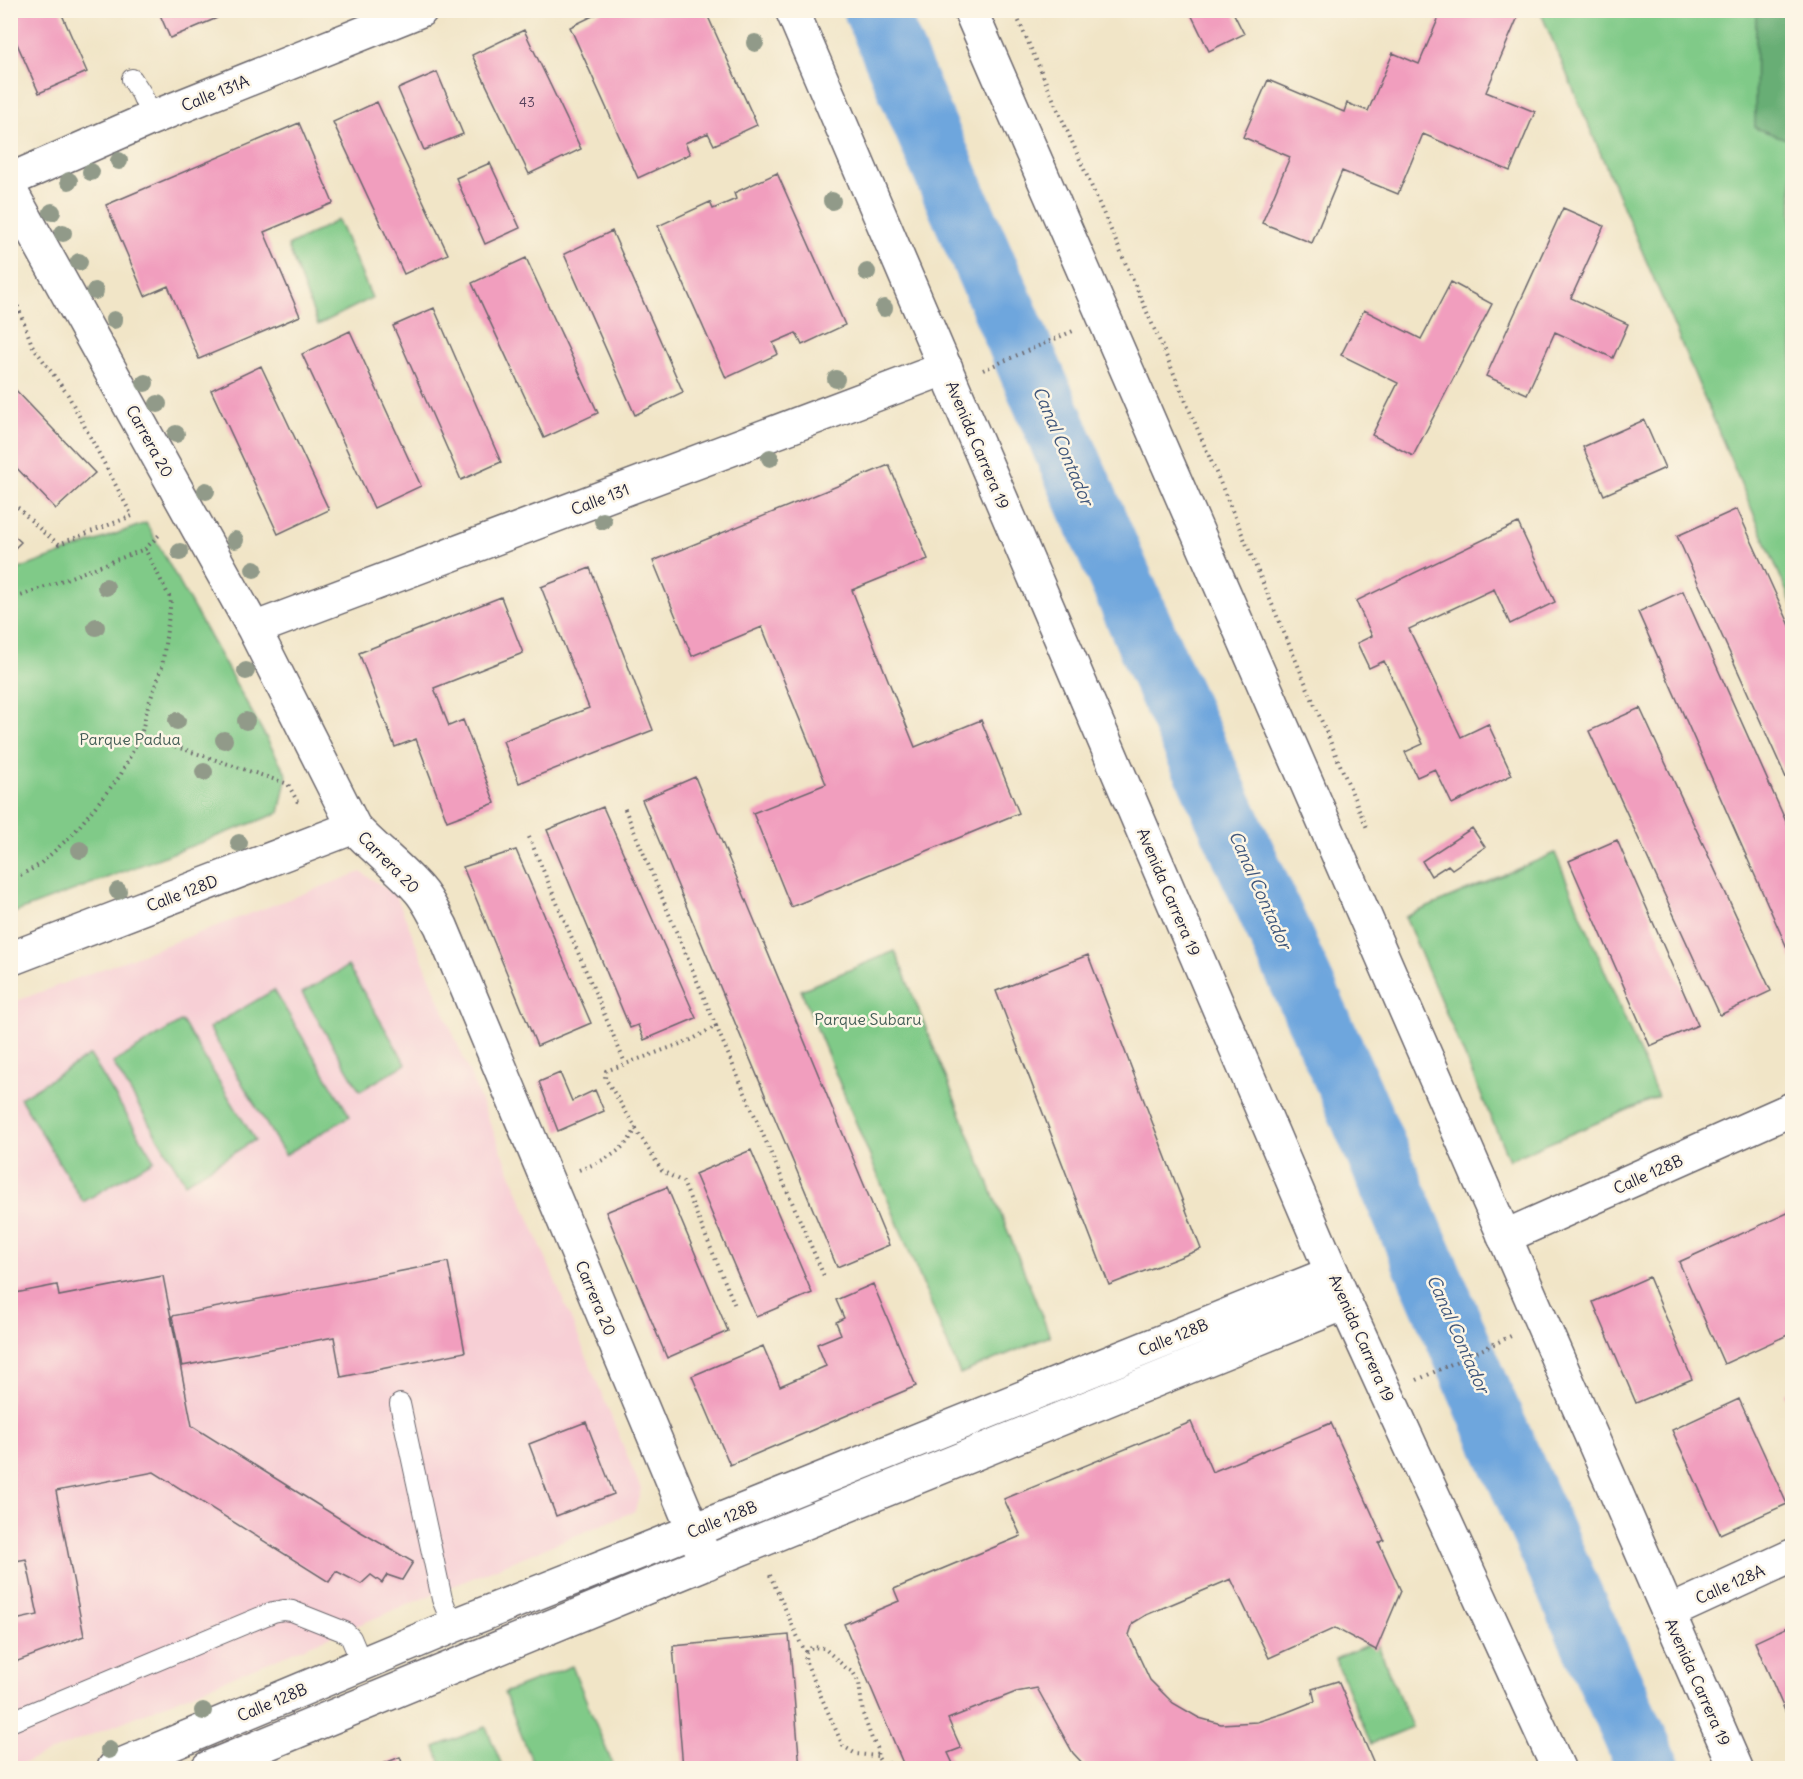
<svg xmlns="http://www.w3.org/2000/svg" width="1803" height="1779" viewBox="0 0 1803 1779" font-family="Delius,sans-serif">
  <style>
    .built { fill: #f7cfd5 }
    .green { fill: #80ca88; stroke: #517662; stroke-width: 1.5 }
    .forest { fill: #68ae74; stroke: #456858; stroke-width: 1.5 }
    .lines { fill: none; stroke-linecap: round; stroke-linejoin: round }
    .river { stroke: #6ea6dd; stroke-width: 63 }
    .building { fill: #f19ebe }
    .lane-casing { stroke: #6a666c; stroke-width: 22 }
    .street-casing { stroke: #6a666c; stroke-width: 36 }
    .secondary-casing { stroke: #6a666c; stroke-width: 36 }
    .path { stroke: #6a666c; stroke-width: 4; stroke-dasharray: 1.5 4.5; stroke-linecap: butt }
    .lane { stroke: #fff; stroke-width: 20 }
    .street { stroke: #fff; stroke-width: 33 }
    .secondary { stroke: #fff; stroke-width: 33 }
    .tree { fill: #919a89 }
    .labels { text-anchor: middle; stroke-width: 5; stroke-linejoin: round; paint-order: stroke }
    .number-label { font-size: 14px; fill: #56415c }
    .street-label { font-size: 16px; fill: #22223b; stroke: #fcf5e5 }
    .park-label { font-size: 16px; fill: #435d56; stroke: #fcf5e5 }
    .water-label { font-size: 18px; font-style: italic; fill: #40577c; stroke: #fcf5e5 }
  </style>
  <rect width="100%" height="100%" fill="#fcf5e5"/>
  <filter id="ink" filterUnits="userSpaceOnUse"><feTurbulence type="fractalNoise" baseFrequency=".0167" numOctaves="2"/><feDisplacementMap in="SourceGraphic" scale="12" xChannelSelector="R" yChannelSelector="G"/><feConvolveMatrix kernelMatrix="1 2 1 2 8 2 1 2 1" color-interpolation-filters="sRGB"/></filter>
  <filter id="wash" filterUnits="userSpaceOnUse"><feTurbulence type="fractalNoise" baseFrequency=".008" numOctaves="4" result="noise"/><feDisplacementMap in="SourceGraphic" scale="24" xChannelSelector="R" yChannelSelector="G"/><feGaussianBlur stdDeviation="1.35" result="paint"/><feColorMatrix in="noise" values="0 0 0 0 0 0 0 0 0 0 0 0 0 0 0 0 0 1.4 0 .05"/><feComposite in="paint" operator="in"/></filter>
  <g filter="url(#wash)">
    <rect width="100%" height="100%" fill="#f1e5c7"/>
    <path class="built" d="M361,872L396,895L641,1489L635,1511L11,1768V1003Z"/>
    <path class="green" d="M1540,11H1792V604Z
      M338,220L372,298L318,325L288,246Z
      M146,523L287,775L279,813L11,914V572Z
      M1555,853L1658,1097L1509,1160L1405,917Z
      M895,951L1050,1336L960,1374L801,990Z
      M348,966L406,1064L360,1091L302,993Z
      M274,990L350,1116L285,1155L209,1028Z
      M182,1021L255,1140L185,1183L113,1063Z
      M90,1055L154,1160L83,1202L20,1098Z
      M1376,1641L1412,1727L1371,1744L1335,1659Z
      M572,1666L614,1768H535L504,1693Z
      M486,1727L503,1768H443L435,1747Z"/>
    <path class="forest" d="M1756,11H1792V141L1755,128Z"/>
    <g class="lines">
      <path class="river" d="M875,10L1153,654L1345,1078L1491,1417L1649,1768"/>
    </g>
    <g id="blocks">
      <path class="building" d="M10,10H60L87,72L39,93L10,28Z
        M158,10H214L217,18L170,38Z
        M605,10H705L757,125L714,145L708,133L685,143L690,154L638,178L570,27Z
        M1189,10H1242L1234,14L1244,34L1209,51Z
        M1442,10H1517L1520,12L1486,92L1535,112L1510,171L1423,134L1398,194L1342,171L1312,243L1262,223L1290,157L1243,137L1268,80L1344,112L1347,103L1368,111L1393,53L1419,64Z
        M524,30L581,149L529,174L472,55Z
        M437,72L463,134L424,150L398,89Z
        M377,102L448,254L404,274L333,122Z
        M299,123L333,203L264,232L300,316L199,359L168,286L145,296L106,205Z
        M490,163L520,228L485,244L456,178Z
        M777,173L845,325L802,345L796,333L773,343L778,354L726,378L658,226L710,202L713,209L736,199L734,193Z
        M1563,208L1604,226L1571,298L1628,324L1613,358L1555,332L1527,394L1486,376Z
        M612,231L683,392L635,415L564,254Z
        M526,258L598,413L544,438L472,283Z
        M1451,282L1492,304L1413,456L1372,435L1398,383L1341,355L1364,310L1421,339Z
        M434,308L501,462L461,480L393,326Z
        M350,331L421,486L374,508L302,354Z
        M261,366L329,510L278,534L211,390Z
        M10,384L95,473L56,509L10,461Z
        M1644,420L1665,468L1604,495L1583,447Z
        M889,465L928,559L852,590L915,747L981,720L1019,813L791,907L753,813L826,784L762,627L692,656L653,561Z
        M1737,509L1792,630V791L1677,536Z
        M1518,523L1555,602L1510,624L1494,589L1409,629L1461,737L1488,724L1512,775L1452,804L1435,769L1417,777L1405,752L1423,744L1384,661L1369,668L1357,643L1372,636L1356,601Z
        M10,532L21,542L10,553Z
        M590,568L653,730L519,783L503,741L589,708L541,587Z
        M1683,591L1792,835V959L1638,612Z
        M501,597L523,653L434,688L449,726L463,720L495,803L447,821L416,739L395,747L359,653Z
        M1640,708L1771,991L1720,1015L1589,731Z
        M695,777L889,1245L837,1267L642,800Z
        M603,807L696,1018L644,1040L638,1025L630,1028L547,830Z
        M1472,828L1485,847L1452,869L1448,865L1431,876L1422,861Z
        M1617,840L1698,1025L1650,1046L1569,861Z
        M516,850L591,1023L537,1046L463,867Z
        M1088,955L1201,1249L1109,1285L996,991Z
        M560,1073L572,1101L595,1090L604,1111L558,1131L539,1082Z
        M751,1150L812,1293L756,1317L695,1174Z
        M667,1187L728,1331L667,1358L606,1212Z
        M1792,1211V1333L1724,1364L1679,1262Z
        M448,1262L465,1352L341,1377L334,1337L182,1366L172,1316Z
        M163,1276L192,1426L361,1532L413,1562L402,1580L387,1575L382,1583L371,1575L361,1584L336,1571L329,1582L154,1472L56,1491L84,1636L10,1664V1621L38,1615L26,1559L10,1562V1294L57,1285L59,1296Z
        M1649,1277L1692,1379L1636,1403L1593,1302Z
        M873,1284L916,1386L730,1465L692,1376L763,1346L780,1386L826,1366L817,1344L841,1334L836,1322L844,1318L836,1300Z
        M1792,1390V1410L1785,1393Z
        M1739,1399L1787,1504L1720,1534L1672,1430Z
        M586,1422L614,1494L556,1516L529,1444Z
        M1191,1422L1212,1472L1331,1423L1384,1540L1379,1543L1401,1591L1376,1650L1335,1628L1269,1658L1231,1579L1146,1615L1133,1623L1129,1635L1150,1680L1173,1703L1199,1718L1221,1724L1257,1722L1285,1713L1315,1701L1312,1689L1338,1681L1376,1768H1087L1073,1753L1037,1688L1016,1692L948,1719L961,1748L948,1753L955,1768H919L917,1766L911,1768H905L844,1624L899,1601L894,1589L1021,1536L1004,1499Z
        M1792,1625V1727L1755,1642Z
        M789,1635L800,1768H683L673,1646Z
        M400,1757L404,1768H373Z"/>
    </g>
  </g>
  <g filter="url(#ink)">
    <use href="#blocks" fill-opacity="0" stroke="#6a666c" stroke-width="1.5"/>
    <g class="lines">
      <defs>
        <path id="lane" d="M132,79L141,93L152,118
          M400,1404L442,1599L453,1626
          M10,1722L273,1612L284,1610L292,1611L345,1632L351,1638L362,1664"/>
        <path id="street" d="M10,180L152,118L421,10
          M10,190L254,629L354,827C374,849 399,867 419,890C428,900 434,914 441,926L707,1563
          M254,629L946,368
          M10,959L354,827
          M1504,1237L1792,1109
          M1668,1613L1792,1556
          M114,1768L453,1626L655,1546L1332,1273
          M208,1768L671,1577L1345,1303"/>
        <path id="secondary" d="M792,10L1345,1303L1558,1768
          M970,10L1736,1768"/>
      </defs>
      <use href="#lane" class="lane-casing"/>
      <use href="#street" class="street-casing"/>
      <use href="#secondary" class="secondary-casing"/>
      <path class="path" d="M1014,10L1172,369L1367,828
        M10,290L14,296L32,345L68,395L132,516L59,544L44,533L10,500
        M983,370L1073,331
        M10,600L145,549L160,534
        M141,735L288,784L297,801L302,803
        M529,837L625,1063
        M10,881L39,865L73,834L120,776L141,735L148,706L162,667L171,600L145,549
        M716,1026L824,1276
        M636,1129L662,1171L683,1182L736,1308
        M579,1170C603,1161 625,1152 636,1128L605,1078L606,1071L691,1040L716,1026L624,807
        M1417,1380L1511,1336
        M770,1575L800,1642L806,1652
        M877,1756L856,1754L843,1746L805,1660L806,1652L812,1647L824,1648L846,1668L853,1672L859,1683L863,1714L872,1739L878,1749L877,1756L883,1765V1768
        M883,1765L887,1762L894,1768"/>
      <use href="#lane" class="lane"/>
      <use href="#street" class="street"/>
      <use href="#secondary" class="secondary"/>
    </g>
    <g class="tree">
      <circle cx="755" cy="43" r="9"/>
      <circle cx="119" cy="161" r="9"/>
      <circle cx="91" cy="172" r="9"/>
      <circle cx="69" cy="181" r="9"/>
      <circle cx="832" cy="201" r="9"/>
      <circle cx="52" cy="212" r="9"/>
      <circle cx="63" cy="233" r="9"/>
      <circle cx="79" cy="262" r="9"/>
      <circle cx="867" cy="272" r="9"/>
      <circle cx="95" cy="291" r="9"/>
      <circle cx="884" cy="308" r="9"/>
      <circle cx="114" cy="320" r="9"/>
      <circle cx="836" cy="379" r="9"/>
      <circle cx="145" cy="383" r="9"/>
      <circle cx="158" cy="404" r="9"/>
      <circle cx="176" cy="434" r="9"/>
      <circle cx="770" cy="458" r="9"/>
      <circle cx="206" cy="491" r="9"/>
      <circle cx="603" cy="521" r="9"/>
      <circle cx="235" cy="540" r="9"/>
      <circle cx="180" cy="552" r="9"/>
      <circle cx="254" cy="569" r="9"/>
      <circle cx="106" cy="587" r="9"/>
      <circle cx="96" cy="627" r="9"/>
      <circle cx="246" cy="671" r="9"/>
      <circle cx="177" cy="721" r="9"/>
      <circle cx="246" cy="721" r="9"/>
      <circle cx="224" cy="740" r="9"/>
      <circle cx="204" cy="772" r="9"/>
      <circle cx="239" cy="843" r="9"/>
      <circle cx="80" cy="850" r="9"/>
      <circle cx="118" cy="891" r="9"/>
      <circle cx="203" cy="1711" r="9"/>
      <circle cx="109" cy="1750" r="9"/>
    </g>
  </g>
  <g class="labels">
    <g class="number-label">
      <text x="527" y="107">43</text>
    </g>
    <g class="street-label">
      <text transform="translate(215 93) rotate(-22)" y="6">Calle 131A</text>
      <text transform="translate(150 441) rotate(61)" y="6">Carrera 20</text>
      <text transform="translate(978 445) rotate(67)" y="6">Avenida Carrera 19</text>
      <text transform="translate(600 499) rotate(-21)" y="6">Calle 131</text>
      <text transform="translate(389 862) rotate(45)" y="6">Carrera 20</text>
      <text transform="translate(1169 892) rotate(67)" y="6">Avenida Carrera 19</text>
      <text transform="translate(182 893) rotate(-21)" y="6">Calle 128D</text>
      <text transform="translate(1648 1174) rotate(-24)" y="6">Calle 128B</text>
      <text transform="translate(596 1298) rotate(67)" y="6">Carrera 20</text>
      <text transform="translate(1173 1337) rotate(-22)" y="6">Calle 128B</text>
      <text transform="translate(1362 1338) rotate(66)" y="6">Avenida Carrera 19</text>
      <text transform="translate(722 1519) rotate(-22)" y="6">Calle 128B</text>
      <text transform="translate(1730 1584) rotate(-24)" y="6">Calle 128A</text>
      <text transform="translate(1698 1682) rotate(66)" y="6">Avenida Carrera 19</text>
      <text transform="translate(272 1702) rotate(-23)" y="6">Calle 128B</text>
    </g>
    <g class="park-label">
      <text x="130" y="745">Parque Padua</text>
      <text x="868" y="1025">Parque Subaru</text>
    </g>
    <g class="water-label">
      <text transform="translate(1063 446) rotate(67)" y="6">Canal Contador</text>
      <text transform="translate(1260 890) rotate(66)" y="6">Canal Contador</text>
      <text transform="translate(1458 1334) rotate(66)" y="6">Canal Contador</text>
    </g>
  </g>
  <rect width="1803" height="1779" fill="none" stroke="#fcf5e5" stroke-width="36"/>
</svg>
